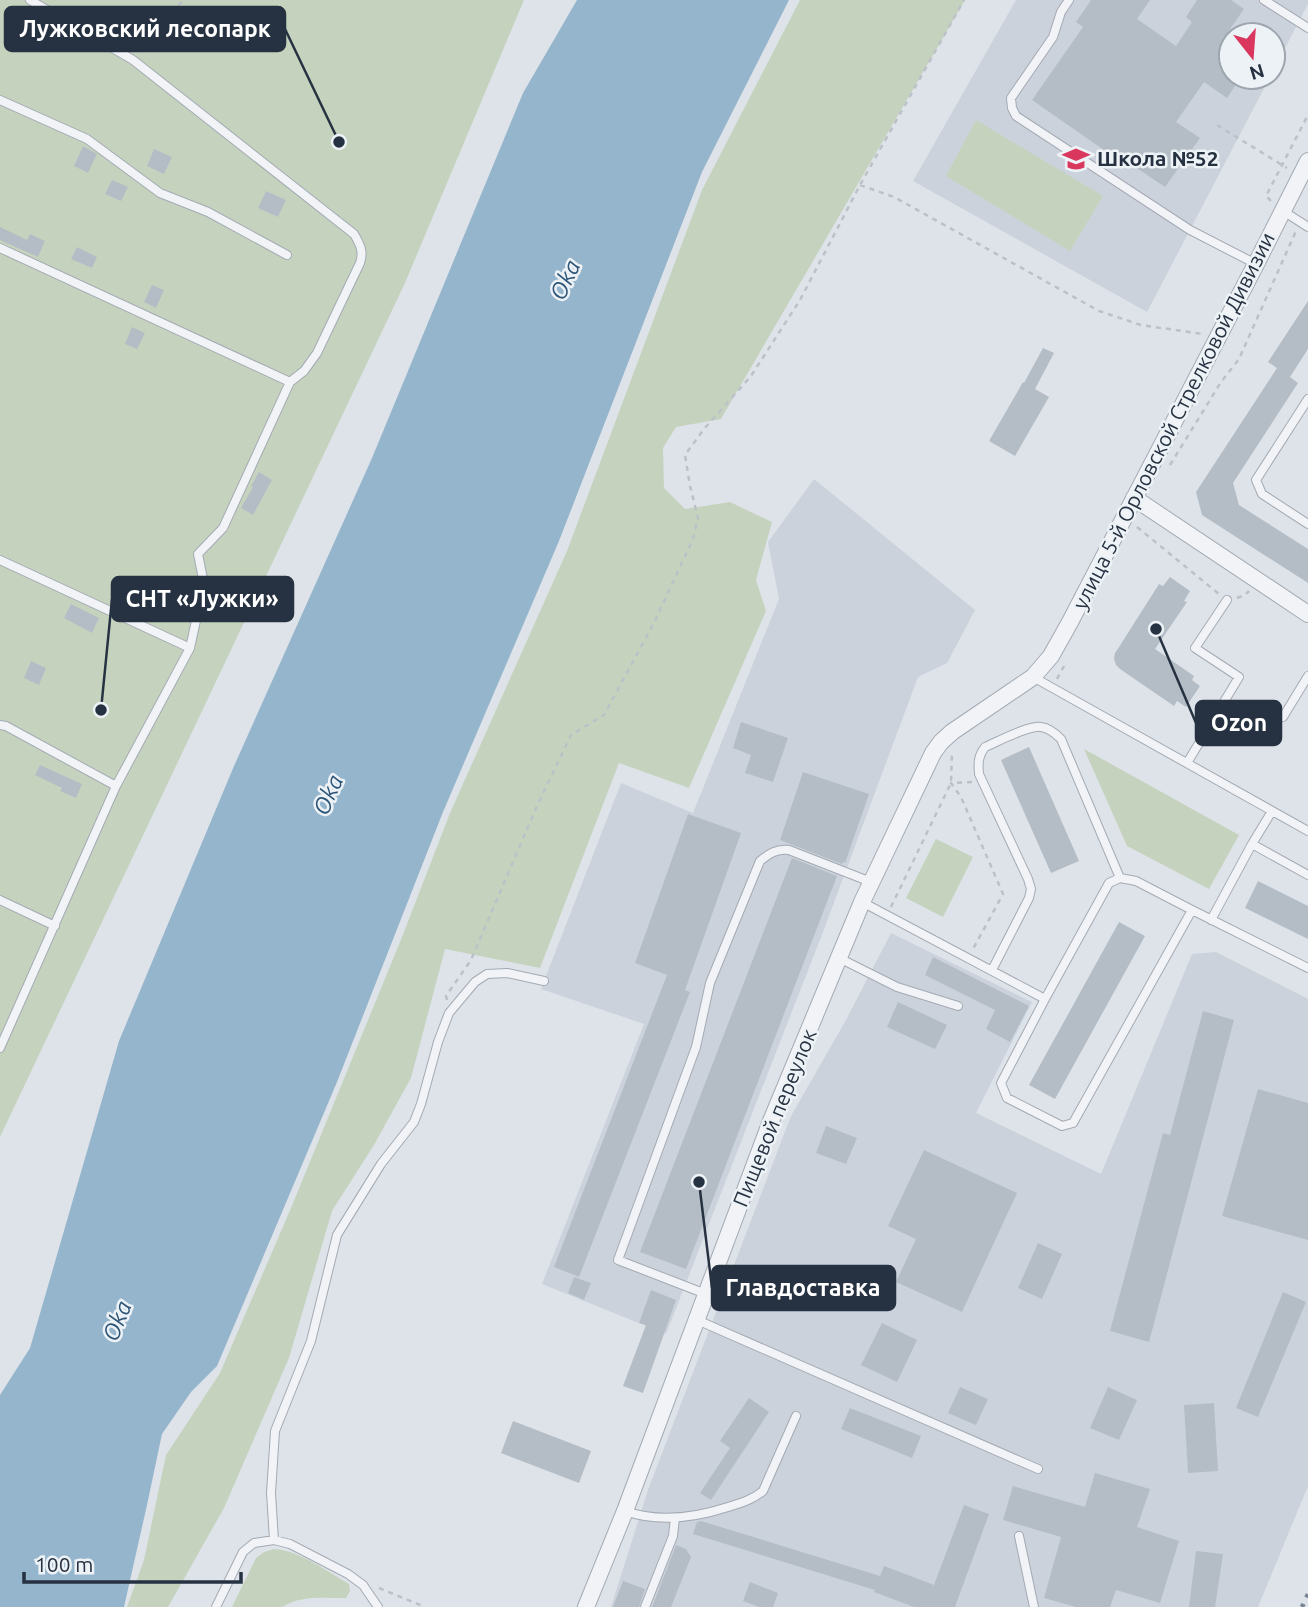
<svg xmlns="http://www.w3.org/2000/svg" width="1308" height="1607" viewBox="0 0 1308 1607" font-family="Ubuntu,sans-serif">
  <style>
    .built { fill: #cbd2db }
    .green { fill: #c5d3be }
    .water { fill: #95b5cc }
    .building { fill: #b4bdc6 }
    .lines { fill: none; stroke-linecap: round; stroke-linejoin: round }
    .service-casing { stroke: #a3aab3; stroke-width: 10 }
    .minor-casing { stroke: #a3aab3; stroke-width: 18 }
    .path { stroke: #bcc1c8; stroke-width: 2.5; stroke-dasharray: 5 5; stroke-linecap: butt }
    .service { stroke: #f1f3f7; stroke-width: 8 }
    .minor { stroke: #f1f3f7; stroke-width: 16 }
    .rail { stroke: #768494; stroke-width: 4.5; stroke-dasharray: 3.5 7; stroke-linecap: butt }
    .labels { text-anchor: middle; stroke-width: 5; stroke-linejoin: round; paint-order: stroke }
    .poi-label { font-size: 21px; font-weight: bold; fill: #263241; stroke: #edf2f6; text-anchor: start }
    .street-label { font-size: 21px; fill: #263241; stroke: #edf2f6 }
    .water-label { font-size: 23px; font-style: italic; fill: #2c5578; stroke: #edf2f6 }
    .leader { fill: none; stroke: #263241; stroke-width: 2.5 }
    .callout-dot { fill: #263241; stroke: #edf2f6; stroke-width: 2.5 }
    .callout { fill: #263241; stroke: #263241; stroke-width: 2.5 }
    .callout-label { font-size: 23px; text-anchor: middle; font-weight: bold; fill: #fff }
  </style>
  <rect width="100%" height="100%" fill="#dee3e9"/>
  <path class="built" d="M1016,0H1308V4L1273,71V35H1231V77H1270L1147,312L913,181Z
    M814,479L975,610L947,663L918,677L823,932L666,1334L542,1284L644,1024L541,989L621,783L693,813L779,599L768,542Z
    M891,933L1032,1002L976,1113L1101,1174L1192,954L1216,952L1308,999V1486L1258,1607H611L648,1490L791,1116L846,1020Z"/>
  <path class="green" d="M0,0H524L405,283L0,1137Z
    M800,0H965L721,419L676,427L663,448L664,488L685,509L730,502L772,522L756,580L766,611L689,788L619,763L540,968L445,949L411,1078L374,1145L332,1211L289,1358L224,1508L168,1607H127L144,1560L166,1455L220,1373L291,1208L402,937L450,813L567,551L702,190Z
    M976,120L1103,196L1070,251L946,176Z
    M1084,749L1239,835L1209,889L1127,846Z
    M936,839L973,857L943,917L906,898Z
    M274,1549C301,1551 326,1571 349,1584L350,1591L346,1598C324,1598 301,1595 282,1607H232L256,1558L264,1552Z"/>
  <path class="water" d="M577,0H789L702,172L559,541L443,812L337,1082L217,1366L191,1392L162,1434L147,1505L124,1607H0V1395L30,1348L119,1041L234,766L372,458L523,93Z"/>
  <path class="building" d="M1091,0H1150L1137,19L1176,46L1192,22L1186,17L1197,0H1231L1244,9L1221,42L1231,49V77H1241L1227,98L1204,82L1176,122L1200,138L1165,187L1116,154L1114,157L1032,100L1083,27L1076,22Z
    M83,146L97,154L88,173L74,166Z
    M154,149L172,157L164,174L147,166Z
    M112,180L128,187L121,201L105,194Z
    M266,191L286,200L278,217L258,208Z
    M0,227L27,240L30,234L45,241L38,257L0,240Z
    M77,247L97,257L92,268L71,259Z
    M152,285L164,290L156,308L144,302Z
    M1308,301V349L1290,377L1298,383L1233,483L1239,505L1308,549V583L1202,515L1196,492L1277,368L1268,362Z
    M132,327L145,333L137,349L125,344Z
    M1043,348L1054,353L1035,389L1049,397L1015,456L989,441L1023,382L1024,383Z
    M259,472L272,480L253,515L241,508L253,487L251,486Z
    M1170,577L1190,591L1184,601L1187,602L1155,649L1194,676L1192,680L1200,686L1186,707L1177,701L1174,706L1120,669L1116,665L1114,659L1115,653L1119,647L1159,584L1163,586Z
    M71,604L99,618L92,633L64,618Z
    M31,661L46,668L39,685L24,678Z
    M741,722L788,738L773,782L745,773L751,755L733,748Z
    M1029,747L1079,861L1051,873L1001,760Z
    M40,765L82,784L76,798L60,791L62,788L35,775Z
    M803,772L869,794L845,863L843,862L842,864L780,840Z
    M688,814L741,833L685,990L690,992L579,1277L554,1267L667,975L635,963Z
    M792,858L837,876L686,1269L640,1252Z
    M1258,881L1308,906V939L1245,908Z
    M1119,922L1145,936L1055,1099L1029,1085Z
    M933,957L1029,1006L1010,1042L986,1029L995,1010L925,975Z
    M898,1002L947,1025L935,1049L887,1027Z
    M1203,1011L1234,1020L1149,1342L1110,1331L1163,1133L1170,1135Z
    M1258,1089L1308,1103V1240L1222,1216Z
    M826,1126L857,1138L846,1164L816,1153Z
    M924,1150L1017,1193L962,1312L896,1282L916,1239L888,1226Z
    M1038,1243L1062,1254L1042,1299L1018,1288Z
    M574,1277L591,1283L584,1300L568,1293Z
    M651,1290L676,1300L643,1393L623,1386L646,1325L639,1323Z
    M1283,1292L1306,1302L1258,1417L1236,1408Z
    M882,1323L917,1340L897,1382L861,1365Z
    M960,1387L988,1399L976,1425L948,1413Z
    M1108,1387L1137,1400L1119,1440L1090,1428Z
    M749,1398L769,1412L711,1500L700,1493L730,1448L720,1441Z
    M1214,1403L1218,1471L1188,1473L1184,1405Z
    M850,1408L921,1436L912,1458L841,1429Z
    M513,1421L591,1451L579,1483L501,1453Z
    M1095,1473L1150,1489L1137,1527L1179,1541L1160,1603L1116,1590L1110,1607H1076L1044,1598L1061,1537L1003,1520L1013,1486L1085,1507Z
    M964,1505L989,1514L955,1607H914L874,1592L875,1590L693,1534L697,1522L701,1521L880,1576L884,1566L934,1585Z
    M676,1545L686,1549L691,1557L671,1607H652Z
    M1196,1551L1223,1554L1215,1607H1189Z
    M623,1581L645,1589L639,1607H613Z
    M750,1582L778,1593L773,1607H759L743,1601Z"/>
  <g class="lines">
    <defs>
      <path id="service" d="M30,0L133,60L354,234C360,244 364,252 360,263L317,353L304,371L290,382
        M1069,0L1061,12L1053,37L1011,98L1012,108L1016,116L1190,230L1256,264
        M1264,0L1308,28
        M0,100L87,139L160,193L208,212L287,255
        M1283,211L1308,227
        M0,248L290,382L223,528L198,554L204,584L190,648L116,786L0,1048
        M1308,399L1256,480L1262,494L1308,524
        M0,560L190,648
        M1033,677L1308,831
        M1283,717L1308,676
        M0,725L6,726L116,786
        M1187,763L1239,677L1195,648L1227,600
        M1272,811L1252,844L1308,875
        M0,900L55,926
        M862,902L1045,999
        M1192,910L1073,1123L1062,1126L1007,1098L1001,1083L1045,999L1109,883L1120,878L1136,881L1192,910L1308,968
        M1211,920L1252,844
        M839,958L897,987L958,1006
        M992,970L1029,898L1031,889L1028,879L979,774C978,763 978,756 985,747C997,742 1029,725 1041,727C1049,728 1055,733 1061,739L1120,878
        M706,1294L618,1260L696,1047L710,983L760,861C770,853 776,849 789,850L871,882
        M697,1320L1038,1469
        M625,1511C659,1523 694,1518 728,1507C741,1503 752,1500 763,1491L796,1416
        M1019,1536L1034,1607
        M274,1540L271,1493L275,1431L311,1341L337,1235L381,1164L414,1122L421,1104L438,1042L449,1013L475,982L487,974L507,973L544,981
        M216,1607L243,1552L254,1543L274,1540L290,1544L348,1574L363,1585L378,1607
        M645,1607L673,1536L675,1518"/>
      <path id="minor" d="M1134,498L1308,614
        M586,1607L625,1511L771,1121L862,902L933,753L941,742L952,732L1033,677L1051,656L1070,622L1256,264L1308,161"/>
    </defs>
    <use href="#service" class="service-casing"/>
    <use href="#minor" class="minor-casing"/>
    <path class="path" d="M140,52L183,0
      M1217,125L1287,168
      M860,185L894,197L1099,311L1141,325L1203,334
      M1271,201L1266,196L1308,115
      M1170,465L1221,382L1239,359L1296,231
      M1137,527L1219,594
      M1237,598L1245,595L1249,591
      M1057,679L1064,666
      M972,782L951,783L961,797L1003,894L973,949
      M891,907L951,783L952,753
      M447,1000L446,996L471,960L537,806L571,735L604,715L654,623L693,539L698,518L690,486L685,455L704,429L751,376L800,300L860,185L964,0
      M379,1588L425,1607"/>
    <use href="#service" class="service"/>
    <use href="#minor" class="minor"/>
    <path class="rail" d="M1302,1607L1308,1594"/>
  </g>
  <defs>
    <symbol id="school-bare" viewBox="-9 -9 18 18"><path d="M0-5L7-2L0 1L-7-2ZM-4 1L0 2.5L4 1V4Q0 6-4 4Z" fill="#da375e" stroke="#edf2f6" stroke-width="2.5" paint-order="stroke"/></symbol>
  </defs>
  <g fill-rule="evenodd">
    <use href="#school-bare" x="1057" y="140" width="38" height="38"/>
  </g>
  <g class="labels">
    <g class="poi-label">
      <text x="1097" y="166">Школа №52</text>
    </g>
    <g class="street-label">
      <text transform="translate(1174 421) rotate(-63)" y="7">улица 5-й Орловской Стрелковой Дивизии</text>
      <text transform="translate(775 1118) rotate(-68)" y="7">Пищевой переулок</text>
    </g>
    <g class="water-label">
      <text transform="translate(565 280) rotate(-65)" y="8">Oka</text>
      <text transform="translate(328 795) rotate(-66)" y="8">Oka</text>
      <text transform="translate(117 1321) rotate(-68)" y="8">Oka</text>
    </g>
  </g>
  <path class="leader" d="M339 142L285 29M101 710L112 599M1156 629L1196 723M699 1182L712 1288"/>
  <g class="callout-dot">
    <circle cx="339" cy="142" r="7"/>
    <circle cx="101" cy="710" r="7"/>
    <circle cx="1156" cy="629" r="7"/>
    <circle cx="699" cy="1182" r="7"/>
  </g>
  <g class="callout">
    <rect x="5" y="7" width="280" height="44" rx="7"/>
    <rect x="112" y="577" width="181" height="44" rx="7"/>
    <rect x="1196" y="701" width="85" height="44" rx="7"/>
    <rect x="712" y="1266" width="183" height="44" rx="7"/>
  </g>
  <g class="callout-label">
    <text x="145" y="37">Лужковский лесопарк</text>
    <text x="202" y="607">СНТ «Лужки»</text>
    <text x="1239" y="731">Ozon</text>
    <text x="803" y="1296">Главдоставка</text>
  </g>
  <g transform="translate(1252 56) rotate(163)"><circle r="33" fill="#edf2f6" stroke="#9da5ae" stroke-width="2"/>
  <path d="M0-5L12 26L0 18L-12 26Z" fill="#da375e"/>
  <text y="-10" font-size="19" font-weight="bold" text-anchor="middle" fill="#263241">N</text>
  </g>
  <path d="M24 1572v10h217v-10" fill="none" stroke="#263241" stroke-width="3.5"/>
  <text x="35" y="1572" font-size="21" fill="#263241" stroke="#edf2f6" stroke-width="5" paint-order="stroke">100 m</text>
</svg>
